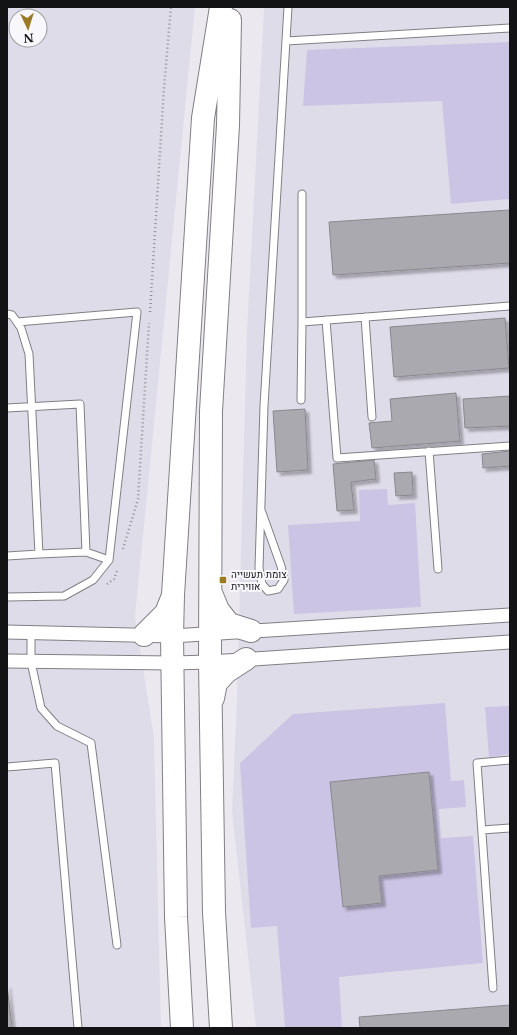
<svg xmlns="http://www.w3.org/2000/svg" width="517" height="1035" viewBox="0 0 517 1035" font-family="'Libre Baskerville',Heebo,serif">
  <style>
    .built { fill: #dfdce9; fill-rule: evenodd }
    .green { fill: #ccc4e4 }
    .building { fill: #aaa9af; stroke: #89888d; filter: url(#shadow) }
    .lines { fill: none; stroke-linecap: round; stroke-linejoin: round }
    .service-casing { stroke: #817f84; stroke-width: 9 }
    .minor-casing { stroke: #817f84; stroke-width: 15 }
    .trunk-casing { stroke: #817f84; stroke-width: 24 }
    .path { stroke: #919094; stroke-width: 2.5; stroke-dasharray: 1 3; stroke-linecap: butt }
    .service { stroke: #fff; stroke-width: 7 }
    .minor { stroke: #fff; stroke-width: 13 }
    .trunk { stroke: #fff; stroke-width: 22 }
    .poi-dot { fill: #9b7a24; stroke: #f8f7fc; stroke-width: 1.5 }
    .labels { text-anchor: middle; stroke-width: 4; stroke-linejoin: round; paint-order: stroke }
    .poi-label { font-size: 10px; fill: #131315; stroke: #f8f7fc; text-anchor: start }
  </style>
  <defs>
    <filter id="shadow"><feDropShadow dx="3.5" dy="3.5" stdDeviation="1" flood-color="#0004"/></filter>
  </defs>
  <rect width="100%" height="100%" fill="#ebe9ef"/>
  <path class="built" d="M7,7H195L135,617L154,738L161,1028H7ZM16,16H40V40H16Z
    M264,7H510V1028H256L232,812L237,698L247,330Z"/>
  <path class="green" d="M510,42V199L451,204L442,101L303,106L307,50Z
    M387,489L388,505L415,503L421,607L294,614L288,525L360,521L359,490Z
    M445,703L451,781L464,780L466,807L439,809L441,838L473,836L483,963L339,977L342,1028H285L277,926L251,928L240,763L293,714Z
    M510,706V754L489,757L485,707Z"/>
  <path class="building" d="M510,210V263L333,275L329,222Z
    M505,318L509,368L394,377L390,327Z
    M456,393L460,441L372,448L369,423L392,421L390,399Z
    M510,396V426L465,428L463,399Z
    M305,409L308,470L277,472L273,411Z
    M510,451V466L483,468L482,454Z
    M374,460L376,479L351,482L354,510L337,511L333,464Z
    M412,472L413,495L396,496L394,473Z
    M429,772L438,870L379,876L382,903L343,907L330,782Z
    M7,985L12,1028H7Z
    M510,1005V1028H360L359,1017Z"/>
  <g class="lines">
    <defs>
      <path id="service" d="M286,41L510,28
        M302,194V322
        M7,314L12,315L21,328L29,354L39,554L7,556
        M365,317L372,417
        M326,320L337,458L510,446
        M301,400L302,322L510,306
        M7,408L80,404L86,552L109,560L137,312L17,322
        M429,451L438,569
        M261,510L281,566L284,580L278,589L268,591L262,584L259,568L264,406L288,7
        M39,554L86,552
        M7,597L64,596L93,580L109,560
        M31,632V662L41,708L57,726L91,743L117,945
        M7,767L55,763L78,1028
        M482,830L510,828
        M493,988L477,763L510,760"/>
      <path id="minor" d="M7,632L172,636L510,615
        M7,661L172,663L210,662L510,642"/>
      <path id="trunk" d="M211,593L218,610L229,624L251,631
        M144,635L166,613L172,598
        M213,698L216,683L226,672L246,659
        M182,1028L176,917L172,636L173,595L203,118L221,7
        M221,1028L214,912L210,662L211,411L228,125L230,20"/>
    </defs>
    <use href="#service" class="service-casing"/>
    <use href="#minor" class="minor-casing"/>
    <use href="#trunk" class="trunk-casing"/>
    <path class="path" d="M150,312L164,88L171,7
      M123,549L138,499L149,323
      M107,584L114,579L117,571"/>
    <use href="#service" class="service"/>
    <use href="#minor" class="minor"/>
    <use href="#trunk" class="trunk"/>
  </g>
  <rect class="poi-dot" x="219" y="576" width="8" height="8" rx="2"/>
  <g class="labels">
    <g class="poi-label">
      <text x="231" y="578">צומת תעשייה<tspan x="231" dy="12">אווירית</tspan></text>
    </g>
  </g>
  <rect width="517" height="1035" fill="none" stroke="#131315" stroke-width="16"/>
  <g transform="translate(28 28) rotate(176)"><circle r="19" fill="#f8f7fc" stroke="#9c9ca0"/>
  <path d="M0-3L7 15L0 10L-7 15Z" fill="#9b7a24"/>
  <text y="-6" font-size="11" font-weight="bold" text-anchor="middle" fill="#131315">N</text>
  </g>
</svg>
